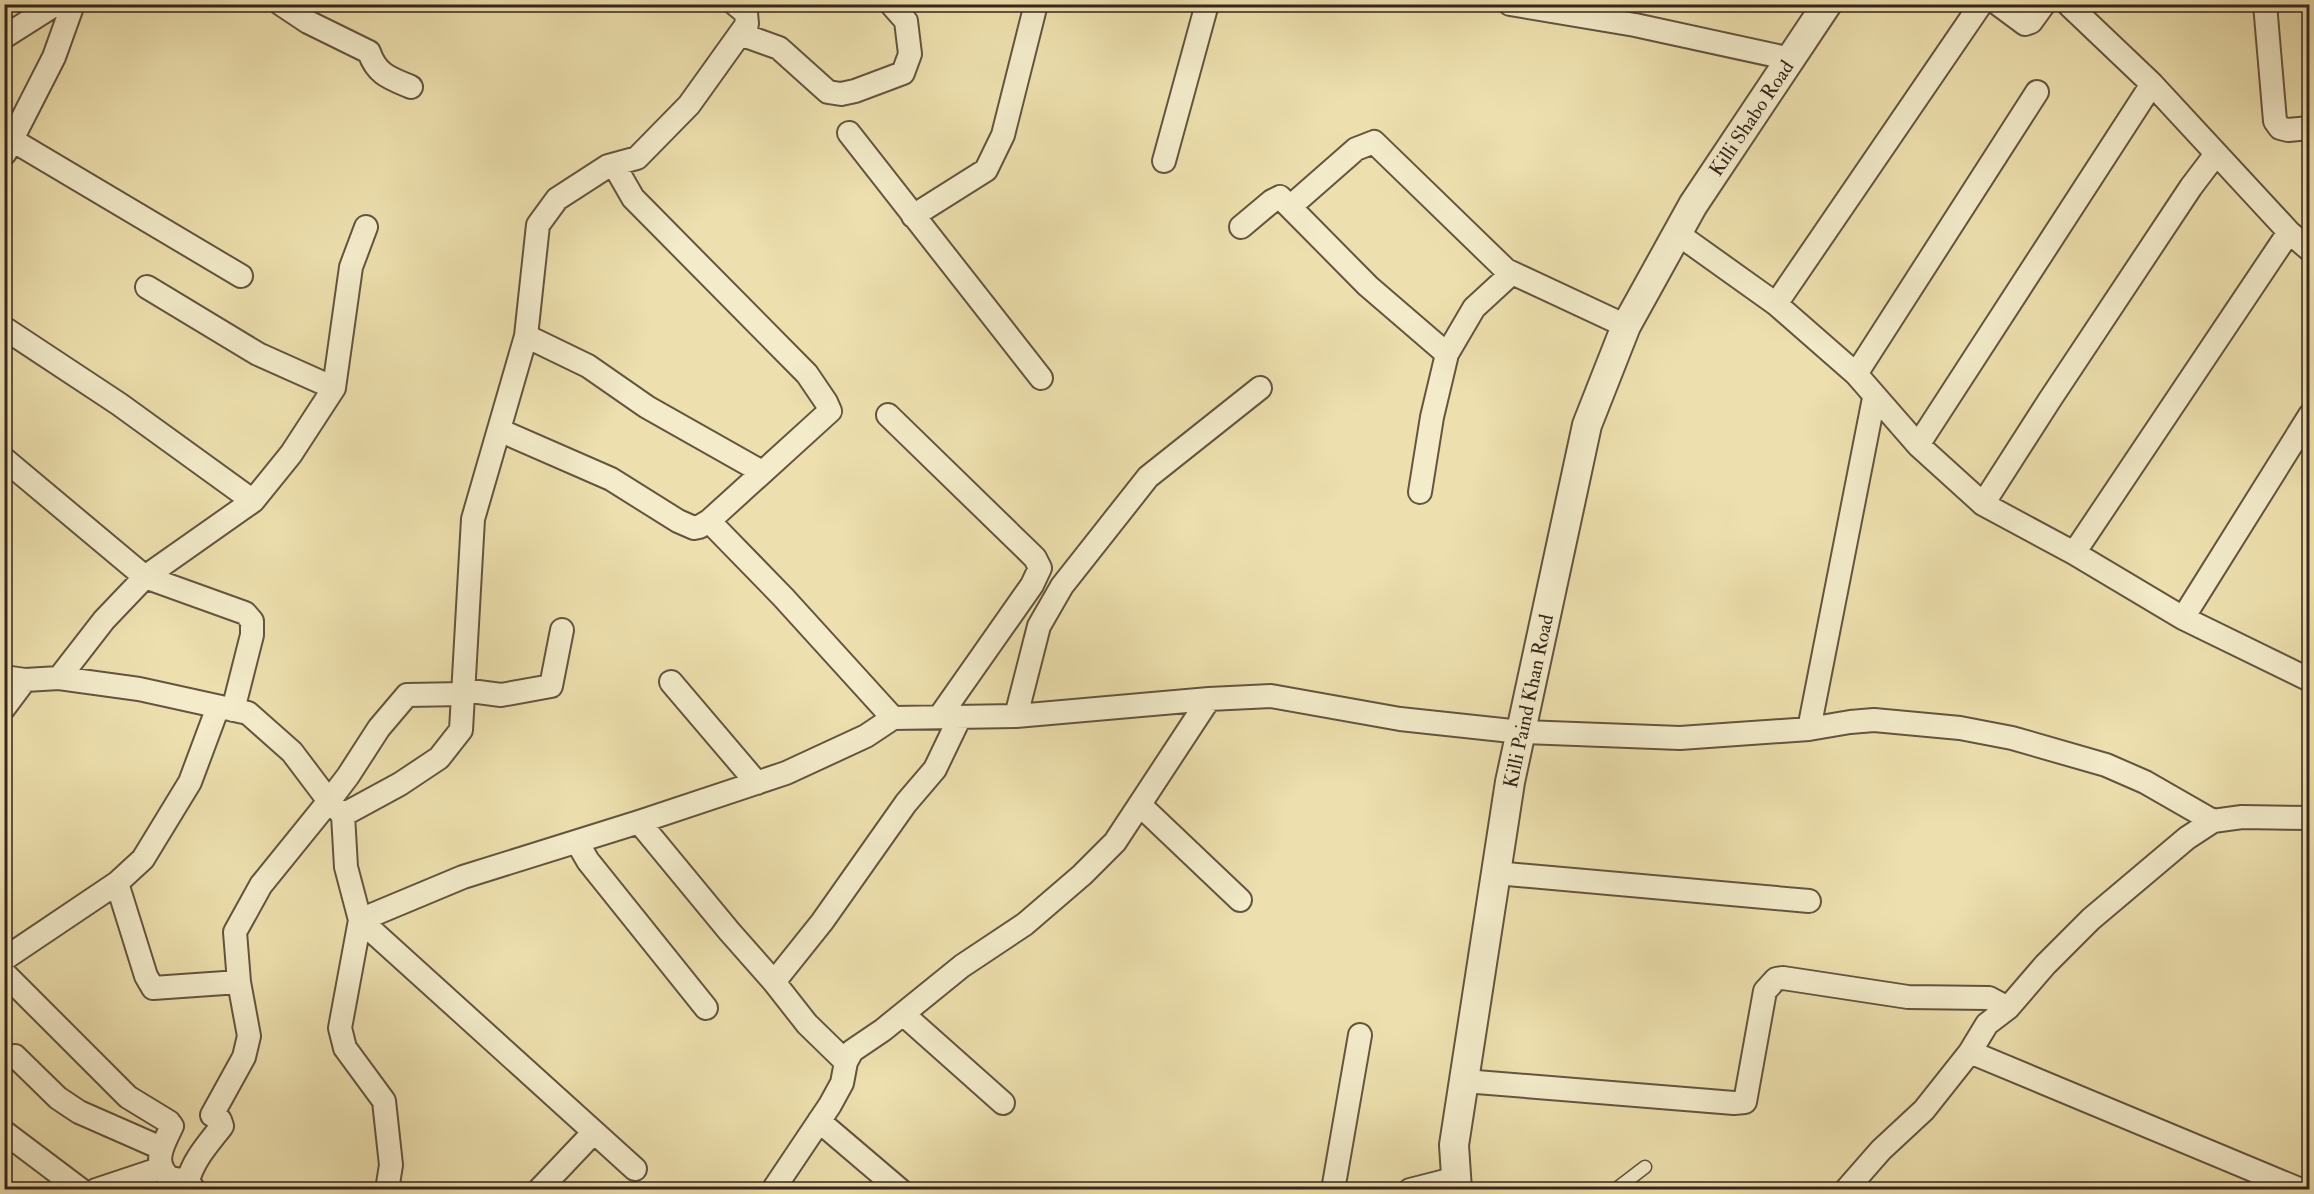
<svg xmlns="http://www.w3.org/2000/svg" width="2314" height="1194" viewBox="0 0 2314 1194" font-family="'IM FELL Double Pica',serif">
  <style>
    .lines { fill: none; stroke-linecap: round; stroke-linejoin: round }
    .service-casing { stroke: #645440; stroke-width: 15 }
    .minor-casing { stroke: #645440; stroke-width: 26 }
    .tertiary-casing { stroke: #645440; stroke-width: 32 }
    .service { stroke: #f3ebca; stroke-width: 12 }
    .minor { stroke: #f3ebca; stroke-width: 22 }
    .tertiary { stroke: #f3ebca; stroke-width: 28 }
    .labels { text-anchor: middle; stroke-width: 5; stroke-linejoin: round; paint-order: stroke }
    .street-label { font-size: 20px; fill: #36251b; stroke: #f3ebca }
  </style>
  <rect width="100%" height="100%" fill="#ede0ae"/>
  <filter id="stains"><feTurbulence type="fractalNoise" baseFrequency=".00333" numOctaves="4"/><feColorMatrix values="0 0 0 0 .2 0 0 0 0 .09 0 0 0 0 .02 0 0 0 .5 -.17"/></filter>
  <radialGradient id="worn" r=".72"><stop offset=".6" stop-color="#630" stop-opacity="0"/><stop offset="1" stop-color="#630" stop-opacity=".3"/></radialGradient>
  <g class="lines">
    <defs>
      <path id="service" d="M1615,1190L1645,1167"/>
      <path id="minor" d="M281,4L308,22L369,52C377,75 390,78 411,87
        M1510,4L1635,25L1791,59
        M1998,4L2025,24L2031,22L2044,4
        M2265,4L2275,121L2280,128L2288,130L2310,128
        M740,34L779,48L828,92L841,94L855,91L903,73L910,54L906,21L891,4
        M4,37L56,4
        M2152,84L2289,232L2310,250
        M849,133L1041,378
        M12,140L241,276
        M5,153L54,57L73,4
        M1164,161L1207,4
        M1291,206L1356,149L1374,142L1506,270L1626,326
        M913,216L986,170L1003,135L1036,4
        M1241,227L1272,201L1280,197L1368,286L1447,354
        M1678,234L1776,304L1856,374L1918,445L1983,504L2074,553L2183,618L2310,680
        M147,287L258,354L334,388
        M1776,304L1981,4
        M4,328L119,404L253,501
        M526,336L588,366L647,407L762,472
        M1856,374L2037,92
        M888,415L1035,558L1040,568L1032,585L940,716
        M499,430L611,479L678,521L694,528L699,527L709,521L830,411L826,402L807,374L633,198L614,165
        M1918,445L2152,84L2068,4
        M4,459L145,577L245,613L252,621V635L233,710
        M1420,492L1432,417L1447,354L1474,308L1512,273
        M1983,504L2049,401L2191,187L2216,154
        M709,521L783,597L893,718
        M2074,553L2289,232
        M2183,618L2310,415
        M4,677L25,680L59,678L139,689L248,713L292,752L329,801L343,815L346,867L360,920L340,1028L345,1048L384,1101L391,1165L387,1190
        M59,678L104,620L145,577L253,501L291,454L334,388L351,267L366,227
        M671,682L757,783
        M463,690L501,695L551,686L562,630
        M4,708L25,680
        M1016,716L1039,626L1062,586L1148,477L1260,388
        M1809,729L1874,398
        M1140,805L1240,900
        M343,815L400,784L439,758L461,730L473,519L526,336L538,225L557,199L608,166L637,158L689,105L747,24L746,13L735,4
        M639,822L729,931L774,982L807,1024L846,1062
        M577,842L588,861L706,1008
        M1496,873L1809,901
        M117,883L146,976L153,988L239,982
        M4,959L117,883L143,859L190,782L218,707
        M4,973L128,1097L169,1122L172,1126C164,1143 151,1163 170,1178L188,1181
        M774,982L822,922L906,803L935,769L960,717
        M903,1014L1003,1103
        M1970,1052L2301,1190
        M15,1056L58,1098L79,1112L161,1148
        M1464,1081L1734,1103L1745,1102L1765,991L1776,979L1783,978L1908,997L1989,998L2008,1008
        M819,1121L900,1190
        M4,1132L81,1190
        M635,1169L360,920L463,877L639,822L786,773L866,736L893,718L1016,716L1209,699L1271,696L1400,719L1521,732L1680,738L1809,729L1850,722L1874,720L1960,728L2012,738L2106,765L2145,782L2213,821
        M96,1190L162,1168
        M194,1190L188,1181C193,1160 209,1143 222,1126L220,1120L212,1115L244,1057L249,1036L239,982L235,932L261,885L329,801L348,776L379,728L407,695L463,694
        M539,1190L594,1132
        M773,1190L830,1105L842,1083L846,1062L852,1051L883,1030L962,966L1025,924L1082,875L1115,842L1209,699
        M1333,1190L1360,1035
        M1410,1190L1457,1178
        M1846,1190L1881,1150L1924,1110L1970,1052L1987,1024L2008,1008L2045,965L2091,919L2187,838L2213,821L2242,817L2310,818"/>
      <path id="tertiary" d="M1457,1190L1454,1145L1510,782L1587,425L1626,326L1693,205L1827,4"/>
    </defs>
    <use href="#service" class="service-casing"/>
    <use href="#minor" class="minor-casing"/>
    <use href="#tertiary" class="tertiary-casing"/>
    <use href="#service" class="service"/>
    <use href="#minor" class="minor"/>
    <use href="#tertiary" class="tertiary"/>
  </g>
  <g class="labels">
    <g class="street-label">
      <text transform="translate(1751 118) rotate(-56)" y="7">Killi Shabo Road</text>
      <text transform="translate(1528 701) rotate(-78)" y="7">Killi Paind Khan Road</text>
    </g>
  </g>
  <rect width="2314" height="1194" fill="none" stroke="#ede0ae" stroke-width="24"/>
  <rect x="6" y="6" width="2302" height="1182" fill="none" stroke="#36251b" stroke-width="3"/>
  <rect x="12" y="12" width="2290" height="1170" fill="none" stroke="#36251b" stroke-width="1.5"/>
  <rect width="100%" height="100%" filter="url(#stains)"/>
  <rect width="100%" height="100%" fill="url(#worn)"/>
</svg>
